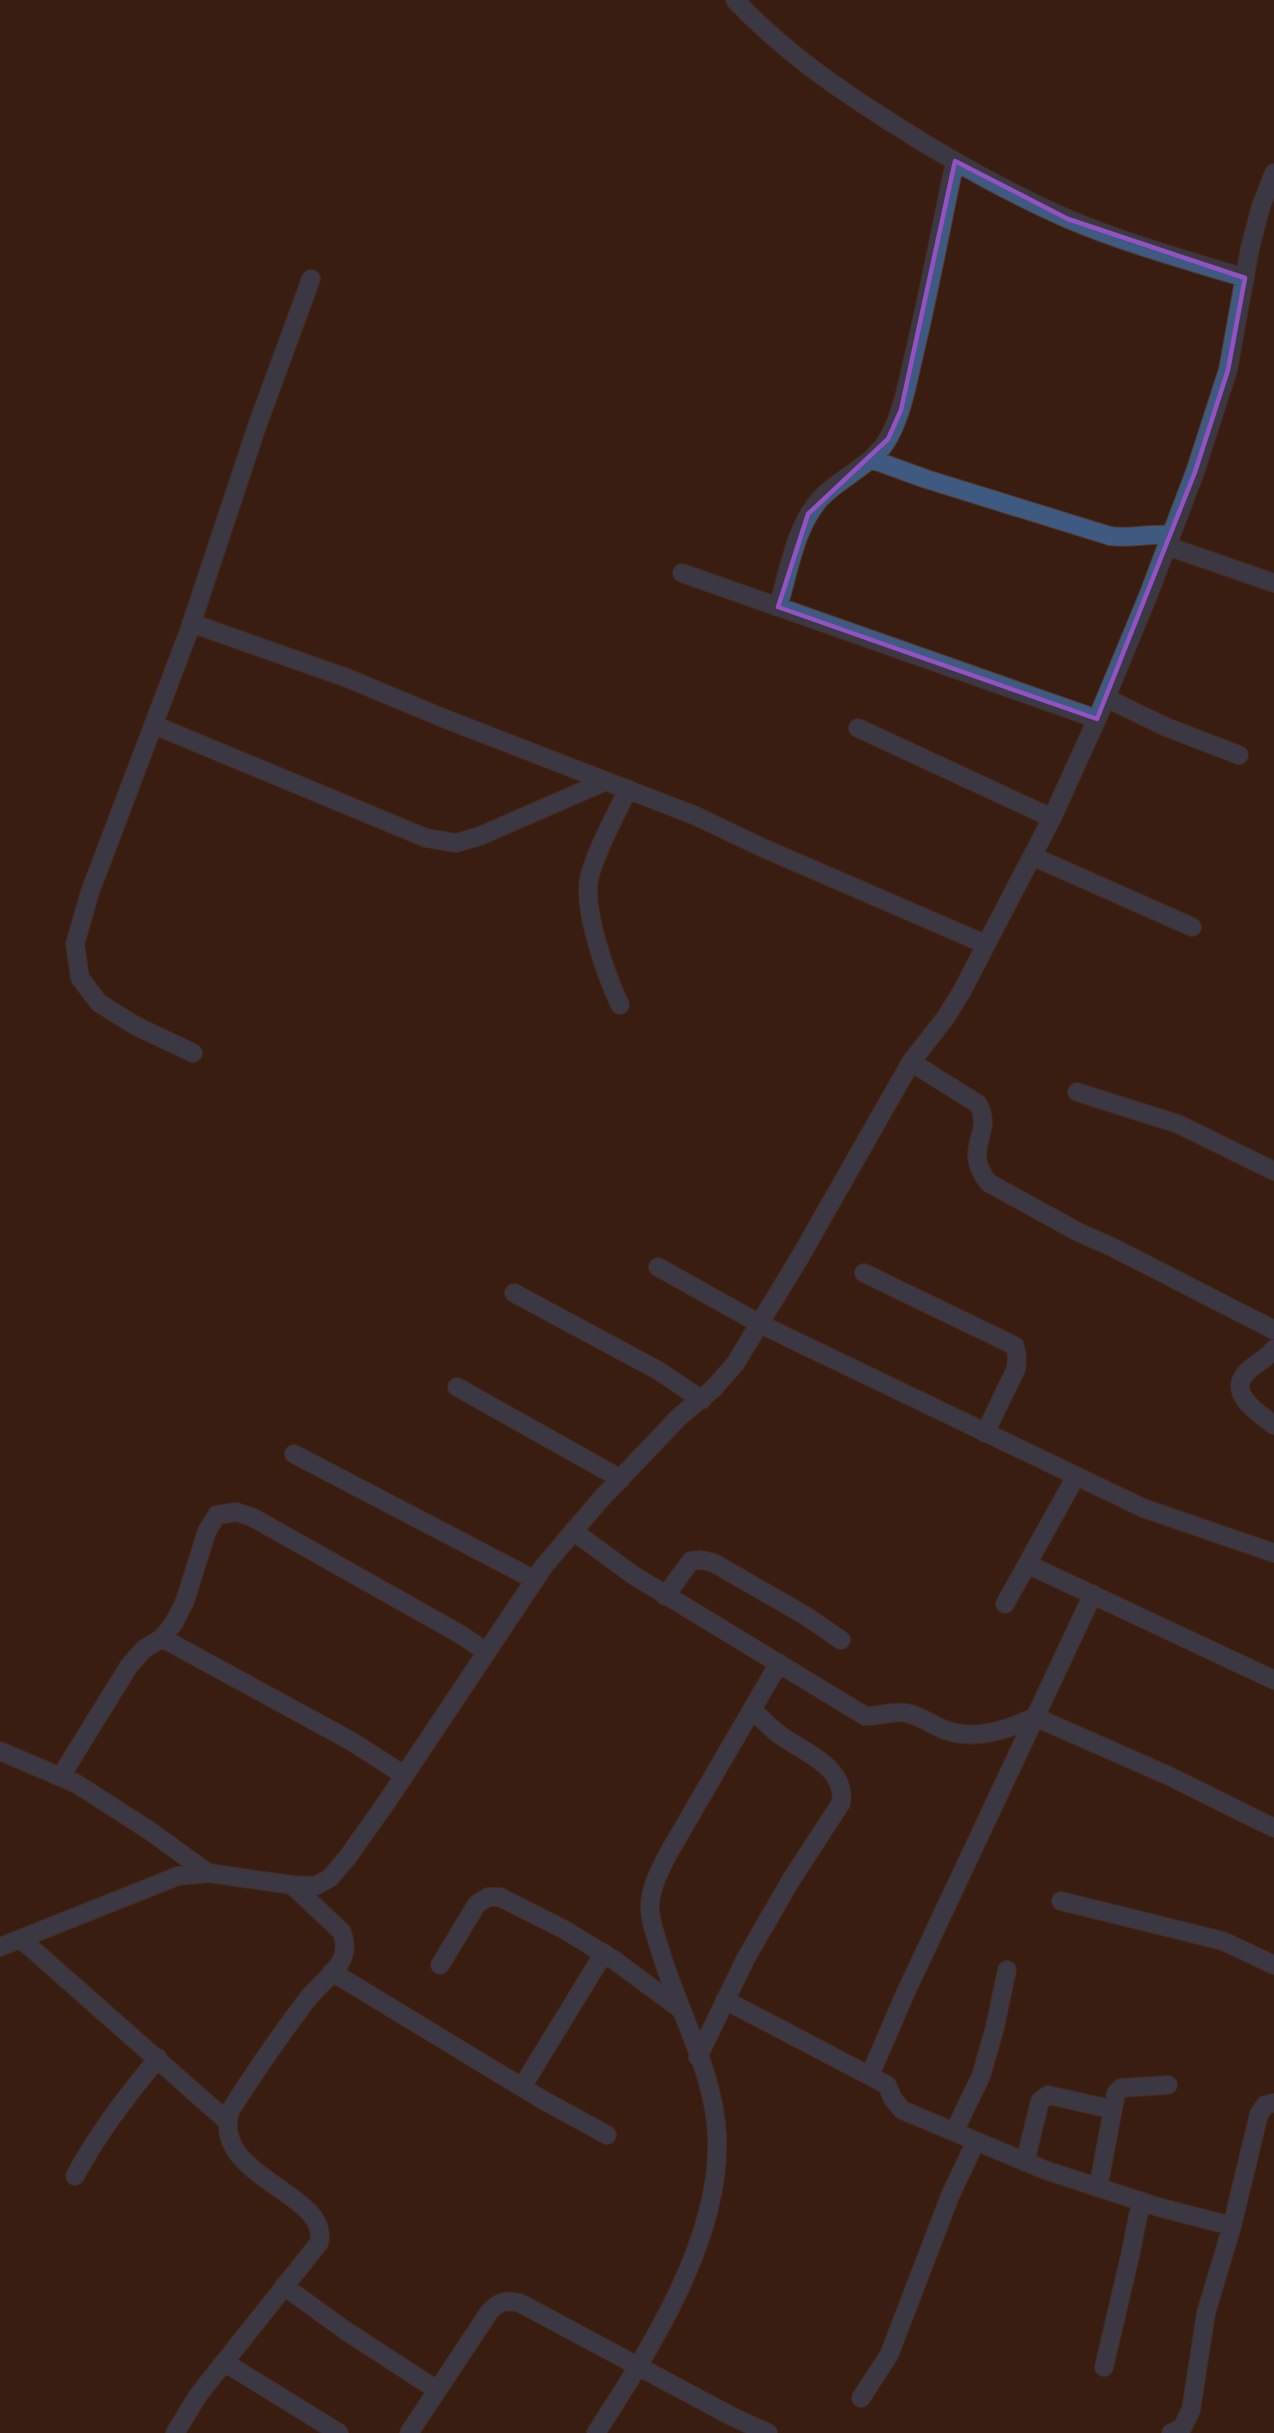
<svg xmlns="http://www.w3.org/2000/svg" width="1274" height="2433" viewBox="0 0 1274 2433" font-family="'Playfair Display',serif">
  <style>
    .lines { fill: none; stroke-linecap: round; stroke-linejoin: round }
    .street-casing { stroke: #53392c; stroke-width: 20 }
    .street { stroke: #3f5a81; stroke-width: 18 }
    .marked { fill: none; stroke: #9451c4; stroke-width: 4.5; stroke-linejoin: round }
  </style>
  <rect width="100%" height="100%" fill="#391d10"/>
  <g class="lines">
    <defs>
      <path id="street" d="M735,0C781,49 835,87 892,123C948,159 1007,192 1068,219C1125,243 1186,260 1245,278
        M871,459L926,479L1110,536C1130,539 1150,533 1171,535
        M1167,546L1274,583
        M682,573L1097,719
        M778,607C789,571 795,526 821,498C842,476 875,464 889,437C902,413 907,385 913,359C929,293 941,227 955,161
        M191,623L347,678L443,718L696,816L763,848L985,944
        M1106,698L1166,727L1239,755
        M154,725L426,838L456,843L480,836L606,781
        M858,728L1052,818
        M1032,856L1192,927
        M620,1005C606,975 581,906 590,875C597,848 616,815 628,789
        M193,1053L136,1026L99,1003L80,978L75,944L90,892L189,631L257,426L311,279
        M911,1062L978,1104C995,1134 960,1148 989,1183L1078,1232L1112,1247L1274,1330
        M1077,1092L1178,1124L1274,1171
        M658,1267L760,1324L1143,1508L1274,1553
        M864,1273L1015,1346L1017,1357L1016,1369L985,1433
        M514,1293L659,1371L702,1400
        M1274,1349C1266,1360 1253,1364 1245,1374C1228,1395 1260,1414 1274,1425
        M457,1387L621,1479
        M294,1454L535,1580
        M573,1531L633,1575L865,1716C879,1717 892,1710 906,1713C920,1715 932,1725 945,1730C976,1741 1006,1730 1035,1717L1169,1776L1274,1828
        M1027,1564L1274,1680
        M665,1596L691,1561L702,1560L714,1563L806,1616L841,1640
        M1005,1604L1076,1476
        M162,1638L351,1741L404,1775
        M0,1751L77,1784L150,1831L208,1873
        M61,1776L129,1666L144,1649L162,1638L174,1623L185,1601L207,1531L217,1515L236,1512L252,1517L458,1633L487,1652
        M1061,1901L1223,1941L1274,1965
        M21,1939L227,2121
        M0,1947L178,1876L208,1873L292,1885L315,1886L330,1878L347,1858L388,1800L544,1566L601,1499L679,1417L713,1389L735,1364L800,1257L911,1062L946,1017L962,991L1052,818L1097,719L1148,596L1195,472L1228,370L1250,248L1261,206L1274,173
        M440,1965L477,1904L488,1897H500L565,1930L614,1960L679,2008
        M332,1972L543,2100L607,2135
        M725,2000L887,2085L893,2099L902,2110L1045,2170L1158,2207L1232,2226
        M698,2057L746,1958L791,1880L841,1803C847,1767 803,1752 780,1735C769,1727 761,1718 752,1709
        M870,2075L905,1994L1093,1594
        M522,2087L604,1953
        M954,2132L981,2076L995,2027L1007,1970
        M1025,2162L1040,2101L1048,2095L1111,2109
        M75,2176C98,2133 127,2096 158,2058
        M1098,2188L1116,2093L1121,2088L1168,2085
        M284,2286L346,2331L437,2390
        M224,2362L339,2433
        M1104,2367L1130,2256L1141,2201
        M861,2398L889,2355L950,2196L976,2141
        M175,2433L199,2394L319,2243C332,2193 210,2178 230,2111C254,2073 279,2037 306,2001C316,1988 331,1977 340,1963C346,1953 346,1943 342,1932L292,1885
        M409,2433L490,2311C500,2301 506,2300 520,2303L731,2416L768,2433
        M596,2433C650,2349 722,2238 717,2135C714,2072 679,2013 661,1953C657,1939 649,1920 650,1905C651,1886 660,1870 668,1854L779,1663
        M1171,2433L1182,2428L1191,2410L1206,2313L1232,2226L1259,2114L1265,2105L1274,2103"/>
    </defs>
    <use href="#street" class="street-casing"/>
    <use href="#street" class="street"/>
  </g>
  <path d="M0 0H1274V2433H0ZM955,161L1068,219L1245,278L1228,370L1195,472L1097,719L778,607L808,514L888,439L901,410Z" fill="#391d10" fill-opacity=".55" fill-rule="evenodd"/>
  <path class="marked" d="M955,161L1068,219L1245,278L1228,370L1195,472L1097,719L778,607L808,514L888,439L901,410Z"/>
</svg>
